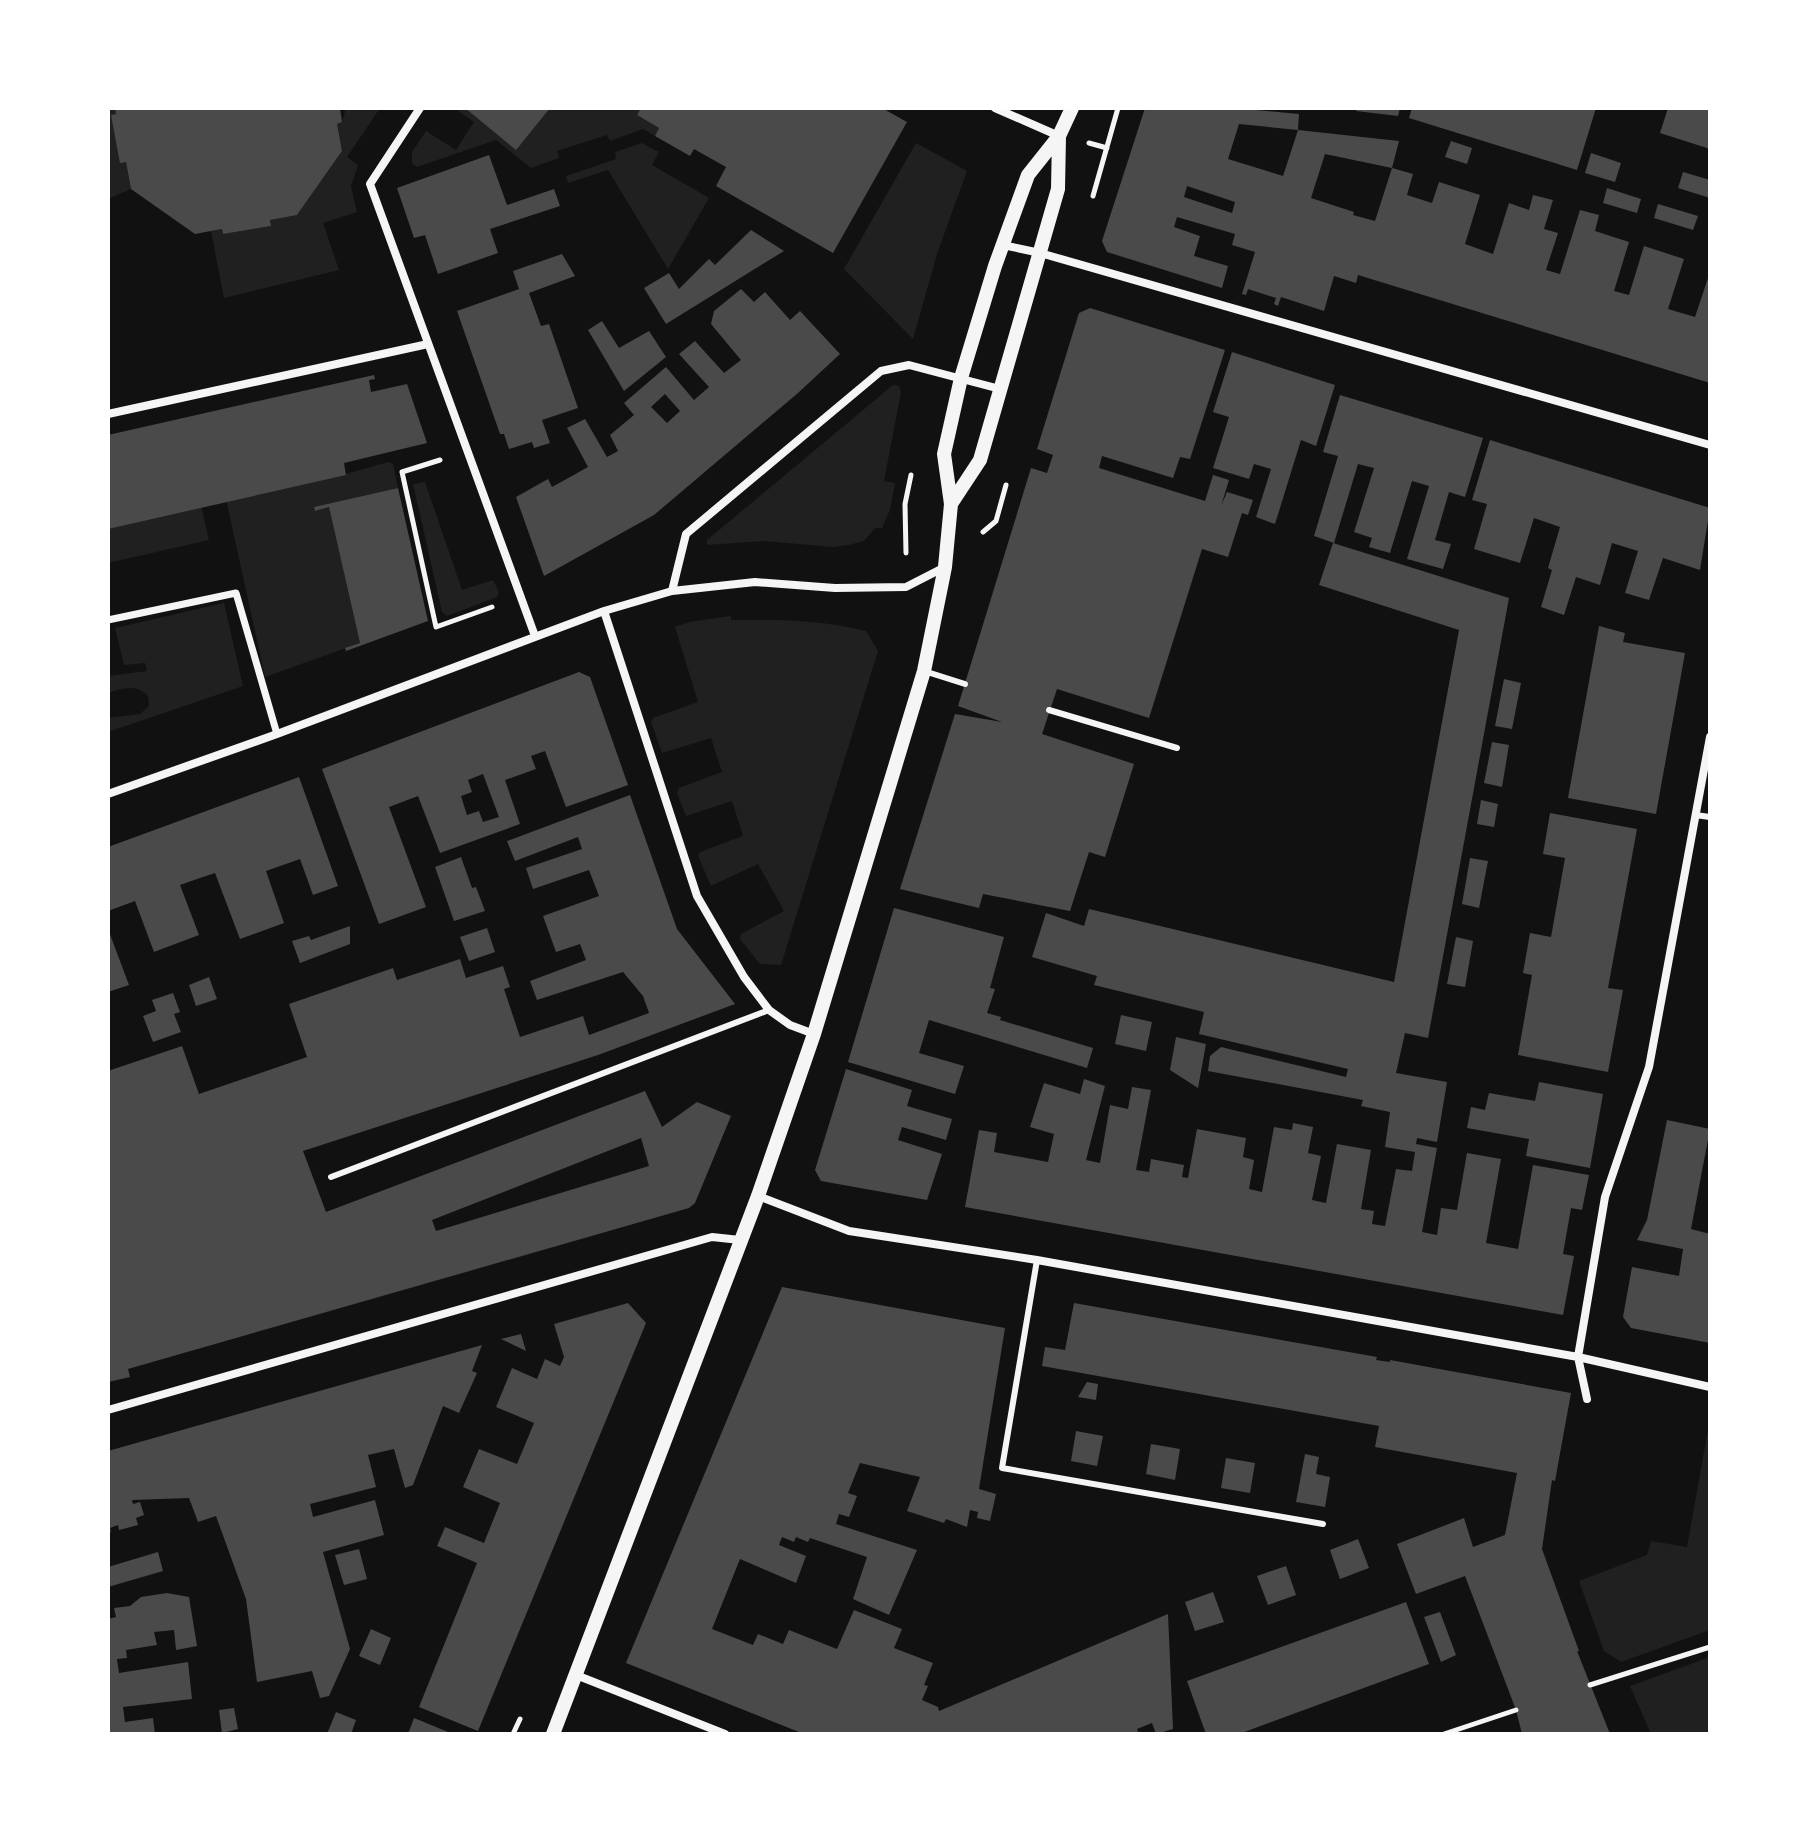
<svg xmlns="http://www.w3.org/2000/svg" width="1818" height="1842" viewBox="0 0 1818 1842" font-family="Merriweather,serif">
  <style>
    .green { fill: #202020 }
    .building { fill: #4a4a4a; fill-rule: evenodd }
    .lines { fill: none; stroke-linecap: round; stroke-linejoin: round }
    .path { stroke: #f5f5f5; stroke-width: 5 }
    .service { stroke: #f5f5f5; stroke-width: 6 }
    .pedestrian { stroke: #f5f5f5; stroke-width: 7 }
    .minor { stroke: #f5f5f5; stroke-width: 8 }
    .tertiary { stroke: #f5f5f5; stroke-width: 14 }
  </style>
  <rect width="100%" height="100%" fill="#111"/>
  <path class="green" d="M108,108H115L116,114L111,115L126,162L131,189L108,199Z
    M346,108H380L347,157L358,165L351,186L357,212L323,223L339,270L224,298L211,231L222,229L223,234L271,226L270,220L297,215L342,151L337,124L342,122Z
    M454,108H641L637,115L659,128L655,136L643,129L610,141L607,135L557,151L559,158L531,168L496,140L417,167L412,163V152L426,131L456,150L474,122Z
    M642,143L659,152L652,165L709,198L668,269L608,170L568,183L566,176L616,159L615,152Z
    M916,143L967,171L937,254L913,339L844,269Z
    M893,385L899,386L901,392L884,481L895,483L890,510L882,528H875L864,541L849,545L833,547L764,541L707,545V540Z
    M388,462L393,464L398,488L314,507L315,511L329,507L360,643L265,677L226,499L346,474Z
    M425,482L462,590L493,580L499,592L497,597L447,616L442,612L413,484Z
    M199,496L209,540L108,563V516Z
    M224,603L243,686L108,732V718L140,714L149,706L148,696C136,684 124,688 108,693V676L147,671L145,663L124,665L115,628Z
    M731,616V620C777,619 822,620 866,631L878,651L781,965L760,964L740,939L741,934L784,911L758,864L711,886L698,856L700,852L743,836L732,801L686,816L677,793L679,788L722,772L711,738L662,753L651,722L653,718L698,702L675,627L689,622Z
    M1710,1418V1630L1621,1662L1604,1651L1579,1581L1647,1555L1651,1541L1687,1547Z
    M1710,1657V1734H1651L1630,1686Z"/>
  <path class="building" d="M115,108H340L342,122L337,124L342,151L297,215L270,220L271,226L223,234L222,229L195,234L131,189L126,162L120,163L111,115L116,114Z
    M465,108H550L516,150Z
    M641,108H882L907,122L833,253L716,186L726,167L694,149L690,156L655,136L659,128L637,115Z
    M1145,108H1234L1299,114L1298,130L1399,141L1392,168L1325,154L1311,198L1354,212L1353,215L1375,221L1392,168L1413,174L1407,195L1432,203L1439,182L1480,195L1465,244L1493,254L1509,203L1529,210L1533,195L1553,200L1544,229L1558,233L1546,270L1560,274L1580,210L1599,215L1595,231L1629,242L1614,291L1629,295L1644,246L1684,259L1668,309L1695,317L1710,272V383L1358,275L1356,283L1334,276L1324,311L1281,297L1278,306L1274,304L1276,298L1248,289L1246,295L1242,294L1255,252L1232,245L1235,234L1177,217L1174,227L1200,236L1194,256L1228,266L1222,288L1107,252L1102,241ZM1239,124L1298,130L1283,176L1228,159ZM1187,186L1235,202L1232,213L1184,197Z
    M1357,108H1400L1398,116L1356,111Z
    M1412,108H1533L1552,110V108H1596L1577,170L1409,118Z
    M1668,108H1710V149L1660,133Z
    M1451,141L1472,148L1467,164L1445,157Z
    M1591,153L1621,163L1615,182L1585,173Z
    M489,155L507,205L554,189L560,206L490,229L498,253L438,274L425,235L414,238L397,188Z
    M1683,172L1710,180V198L1678,188Z
    M1607,188L1641,199L1637,213L1603,203Z
    M1658,204L1698,216L1693,230L1654,218Z
    M751,230L784,251L666,324L644,288L669,273L679,289L709,259L715,265Z
    M562,254L575,276L529,293L541,326L549,324L578,408L542,420L550,443L534,448L532,442L509,449L504,434H500L457,311L519,289L513,271Z
    M741,289L754,302L765,292L790,320L800,311L840,354L798,393L654,515L544,576L516,497L548,479L552,487L588,467L567,428L585,419L607,457L618,451L610,435L634,415L624,403L666,367L694,400L709,387L679,354L695,341L724,373L741,360L711,324L714,311ZM665,394L680,411L667,423L651,407Z
    M1090,308L1225,350L1190,459L1180,457L1173,478L1102,456L1099,468L1205,501L1213,475L1229,480L1221,506L1227,492L1253,500L1248,515L1242,513L1228,557L1202,549L1149,718L1057,689L1042,734L1134,764L1105,857L1089,852L1070,911L983,894L979,908L900,889L955,714L1002,722L958,706L1031,468L1047,473L1053,455L1037,449L1079,313Z
    M602,321L619,348L649,331L666,357L624,391L588,330Z
    M1232,352L1335,385L1316,446L1301,440L1275,524L1256,517L1271,469L1254,464L1249,479L1213,468L1229,417L1213,412Z
    M374,375L375,379L369,380L371,392L407,384L427,443L344,463L346,475L108,529V435Z
    M1340,395L1483,438L1465,497L1449,492L1435,540L1451,544L1443,569L1407,559L1429,486L1412,481L1390,553L1369,547L1372,538L1354,532L1374,468L1358,464L1334,543L1314,536L1338,456L1323,452Z
    M1490,440L1710,508L1700,570L1663,558L1649,600L1625,593L1638,551L1612,543L1600,585L1576,577L1564,615L1541,607L1552,570L1548,568L1560,527L1534,518L1520,563L1474,549L1487,504L1472,500Z
    M398,488L428,621L346,651L345,648L360,643L329,507L315,511L314,507Z
    M1333,543L1509,598L1428,1038L1405,1033L1396,1073L1447,1082L1437,1142L1417,1138L1416,1144L1437,1148L1422,1232L1437,1235L1441,1208L1457,1210L1467,1153L1501,1159L1486,1243L1518,1249L1533,1165L1589,1175L1582,1210L1571,1208L1563,1254L1574,1256L1563,1315L965,1207L979,1130L997,1133L994,1152L1048,1162L1054,1134L1030,1127L1044,1083L1080,1094L1084,1079L1105,1086L1086,1160L1100,1163L1110,1105L1128,1109L1132,1087L1151,1090L1136,1170L1149,1172L1151,1159L1184,1165L1182,1177L1188,1178L1197,1129L1246,1138L1243,1157L1254,1160L1249,1189L1262,1192L1274,1127L1292,1130L1293,1123L1313,1127L1308,1153L1321,1156L1312,1200L1326,1203L1337,1144L1371,1150L1361,1209L1374,1211L1372,1224L1385,1226L1396,1169L1412,1171L1415,1152L1385,1147L1390,1112L1361,1106L1363,1100L1208,1071L1210,1056L1221,1047L1346,1077L1348,1069L1199,1034L1204,1012L1094,985L1097,976L1032,957L1046,913L1084,926L1089,909L1394,982L1459,630L1319,585Z
    M1599,626L1625,633L1623,642L1685,653L1656,814L1568,798Z
    M579,672L590,677L628,785L566,807L545,751L531,756L536,769L505,780L520,824L440,853L418,796L389,807L426,907L379,924L322,769ZM483,774L499,817L483,822L479,811L467,815L461,796L472,792L468,780Z
    M1504,679L1521,683L1512,729L1495,726Z
    M1492,742L1509,745L1502,787L1484,783Z
    M299,777L338,886L313,895L300,859L266,871L284,923L240,939L215,873L197,879L180,885L199,935L154,952L135,901L108,911V847Z
    M630,795L677,929L735,1004L598,1055L303,1151L326,1212L645,1091L662,1127L697,1102L731,1116L695,1203L689,1208L128,1369L130,1377L108,1382V1071L182,1046L199,1094L307,1057L289,1004L393,968L397,980L460,959L466,978L503,966L510,987L504,989L520,1037L583,1016L589,1035L649,1013L643,996L623,972L537,1000L530,981L586,960L580,944L556,952L543,916L599,896L589,870L533,889L526,868L582,849L578,837L515,861L507,841ZM641,1138L649,1166L436,1231L432,1220Z
    M1481,800L1498,804L1494,827L1477,824Z
    M1550,813L1637,829L1608,988L1623,990L1608,1072L1518,1055L1532,975L1523,973L1530,933L1551,937L1565,858L1543,854Z
    M461,857L472,888L476,887L485,911L454,921L435,867Z
    M1470,858L1488,861L1479,908L1462,904Z
    M894,908L1004,937L990,988L995,989L987,1013L1001,1017L1000,1020L1093,1048L1087,1068L929,1020L919,1053L964,1066L955,1094L848,1062Z
    M350,926V944L300,963L292,941L309,936L311,940Z
    M487,928L495,952L469,961L460,937Z
    M108,929L129,985L108,992Z
    M1456,937L1473,941L1465,987L1447,984Z
    M209,977L217,999L196,1006L189,985Z
    M173,993L180,1012L174,1014L181,1032L153,1042L143,1016L156,1011L152,1000Z
    M1121,1015L1152,1022L1146,1051L1115,1044Z
    M1176,1037L1206,1044L1198,1088L1170,1070Z
    M846,1069L912,1090L907,1106L952,1119L946,1140L902,1127L898,1140L942,1154L927,1200L821,1181L815,1170Z
    M1539,1082L1603,1094L1590,1168L1526,1156L1529,1139L1467,1128L1471,1107L1485,1110L1489,1093L1535,1101Z
    M1667,1120L1710,1129L1691,1229L1710,1234V1343L1631,1328L1623,1317L1632,1267L1679,1276L1683,1249L1637,1240L1647,1220Z
    M782,1287L1005,1328L979,1489L996,1494L990,1521L977,1518L978,1512L970,1510L967,1527L946,1519L944,1523L907,1511L920,1477L860,1463L848,1493L857,1496L849,1517L839,1514L836,1524L917,1550L889,1615L853,1599L867,1557L810,1538L808,1542L796,1537L794,1542L782,1537L779,1545L806,1556L796,1583L740,1559L712,1629L753,1645L758,1634L783,1644L789,1630L837,1649L854,1610L902,1629L894,1648L933,1663L924,1685L928,1686L922,1700L938,1707L939,1711L1168,1614L1173,1729L1156,1734L1152,1723L1137,1729L1139,1734H804L626,1663Z
    M628,1303L646,1323L478,1731L419,1707L477,1563L437,1546L445,1527L484,1543L500,1503L463,1487L479,1449L517,1464L534,1423L496,1407L512,1368L537,1379L545,1359L560,1366L564,1357L554,1324Z
    M1074,1303L1377,1357L1376,1360L1390,1362V1360L1571,1393L1555,1481L1552,1480L1542,1549L1579,1651H1577L1610,1734H1522L1516,1710L1465,1576L1416,1594L1397,1544L1464,1518L1473,1547L1505,1535L1517,1473L1375,1447L1379,1426L1042,1366L1045,1347L1065,1350Z
    M521,1334L526,1351L501,1339Z
    M482,1345L472,1371L477,1373L459,1413L443,1406L413,1485L405,1488L394,1449L368,1455L376,1487L310,1504L313,1517L375,1500L384,1535L323,1552L350,1649L329,1696L320,1698L312,1671L257,1682L246,1599L216,1516L198,1522L189,1498L132,1500L133,1504L140,1502L144,1515L136,1518L138,1525L119,1530L118,1525L110,1528L111,1532L108,1533V1451Z
    M1087,1382L1098,1384L1096,1400L1078,1397Z
    M1076,1431L1103,1436L1097,1466L1071,1461Z
    M1151,1444L1180,1449L1175,1480L1146,1474Z
    M1305,1454L1319,1457L1316,1474L1330,1477L1325,1507L1296,1502Z
    M1226,1458L1255,1463L1250,1493L1221,1488Z
    M1358,1539L1369,1568L1340,1579L1330,1550Z
    M359,1549L367,1579L344,1585L335,1555Z
    M158,1552L163,1571L108,1587V1567Z
    M1286,1566L1296,1595L1268,1605L1257,1576Z
    M1213,1592L1224,1622L1195,1631L1185,1602Z
    M167,1593L189,1597L197,1646L176,1650L174,1630L154,1632L157,1645L126,1650L127,1658L117,1659L119,1673L188,1662L192,1699L123,1707L125,1722L153,1718L155,1734H108V1619L116,1617L114,1608L130,1606L141,1597Z
    M1406,1602L1429,1664L1239,1734H1206L1187,1681Z
    M1440,1612L1456,1655L1441,1662L1424,1617Z
    M371,1629L391,1638L380,1665L359,1656Z
    M234,1708L238,1729L222,1733L219,1710Z
    M336,1712L356,1720L351,1734H327Z
    M414,1718L453,1734H408Z"/>
  <g class="lines">
    <path class="path" d="M1089,143L1107,148
      M1093,196L1118,108
      M440,460L402,472L436,627L492,607
      M983,532L996,521L1006,485
      M906,553L905,504L911,475
      M1590,1685L1710,1647
      M513,1734L520,1719
      M1444,1734L1516,1710"/>
    <path class="service" d="M924,671L965,684
      M1049,710L1177,748
      M1695,815L1710,817
      M331,1177L769,1010
      M1037,1260L1002,1468L1323,1524"/>
    <path class="pedestrian" d="M108,620L236,593L277,734"/>
    <path class="minor" d="M420,108L370,184L535,636
      M995,108L1059,136
      M1003,245L1040,253L1710,445
      M108,414L428,344
      M672,591L686,534L881,371L909,365L1000,389
      M604,611L697,896L744,977L769,1010L790,1025L814,1034
      M108,794L277,734L604,611L672,591L755,582L835,588L906,587L945,567
      M758,1196L849,1231L1037,1260L1578,1357L1710,1387
      M1587,1399L1578,1357L1605,1197L1649,1067L1710,737
      M108,1410L712,1237L740,1240
      M576,1675L725,1734"/>
    <path class="tertiary" d="M951,504L980,460L1058,189L1059,136
      M553,1734L758,1196L814,1034L924,671L945,567L951,504L944,454L961,378L995,266L1028,175L1059,136L1072,108"/>
  </g>
  <rect width="1818" height="1842" fill="none" stroke="#ffffff" stroke-width="220"/>
</svg>
